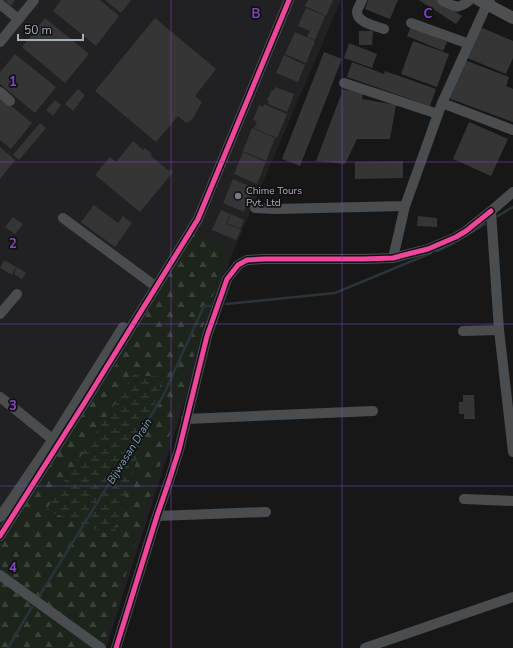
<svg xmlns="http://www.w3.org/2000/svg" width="513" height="648" viewBox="0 0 513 648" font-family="'Nunito Sans',sans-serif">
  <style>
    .built { fill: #212123 }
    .forest { fill: url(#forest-firs) }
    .wetland { fill: url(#wetland-marsh) }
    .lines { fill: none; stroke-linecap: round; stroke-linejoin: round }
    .stream { stroke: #29343a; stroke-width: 2.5 }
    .building { fill: #353536 }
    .minor { stroke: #4a4d50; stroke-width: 10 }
    .major { stroke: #4d4f51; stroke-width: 12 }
    .cycleway-casing { stroke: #111113; stroke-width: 8 }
    .cycleway { stroke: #ed469a; stroke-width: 5 }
    .grid { fill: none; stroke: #8446be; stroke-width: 1; stroke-opacity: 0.55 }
    .poi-dot { fill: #757a80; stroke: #111113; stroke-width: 1.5 }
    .labels { text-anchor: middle; stroke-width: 3.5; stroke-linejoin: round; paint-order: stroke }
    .poi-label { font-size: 10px; fill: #a7afb9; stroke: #111113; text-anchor: start }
    .water-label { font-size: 11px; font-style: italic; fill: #7ba2b6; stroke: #111113 }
    .grid-label { font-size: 13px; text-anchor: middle; font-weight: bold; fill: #8446be; stroke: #111113; stroke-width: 3.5; stroke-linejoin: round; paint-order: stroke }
  </style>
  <defs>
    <pattern id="forest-firs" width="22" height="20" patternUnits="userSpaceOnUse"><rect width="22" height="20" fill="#1c241c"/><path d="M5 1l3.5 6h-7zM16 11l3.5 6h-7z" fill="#3a413b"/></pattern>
    <pattern id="wetland-marsh" width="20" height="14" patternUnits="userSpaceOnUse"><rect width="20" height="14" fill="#1c241c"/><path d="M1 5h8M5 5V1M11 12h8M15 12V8" fill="none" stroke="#3a413b"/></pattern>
  </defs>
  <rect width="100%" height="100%" fill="#171717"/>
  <path class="built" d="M0,0H341L231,257L106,648H0Z"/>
  <path class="forest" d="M195,231L227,250L103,648H0V535L121,357Z"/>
  <path class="wetland" d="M133,375L163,377L113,536L46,510Z"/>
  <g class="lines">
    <path class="stream" d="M498,216L513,207
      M472,232L485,224
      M437,251L454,243
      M226,304L335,293L431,253
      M40,595L163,396L204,306H210
      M8,648L32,607"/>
  </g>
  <path class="building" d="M4,0H15L11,6Z
    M61,0H100L119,16L96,46L53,11Z
    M105,0H131L121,13Z
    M308,0H333L326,16L305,6Z
    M368,0H398L390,19L365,9Z
    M419,0H437L462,16L456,24Z
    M306,8L325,16L315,40L307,37L310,31L298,26Z
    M45,18L89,54L65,83L22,47Z
    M155,18L216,69L195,96L202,102L192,120L186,123L178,116L156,142L95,91Z
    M411,26L447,42L443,51L407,36Z
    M478,26L513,41V58L506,74L465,57Z
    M359,31H373L372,45H359Z
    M295,32L315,41L306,63L285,54Z
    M413,41L449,54L437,87L401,74Z
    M349,43L377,54L372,68L344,58Z
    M324,52L342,59L300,166L282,159Z
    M15,54L56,87L35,113L0,84V72Z
    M284,55L305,65L298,82L276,73Z
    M462,59L509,77L506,86L513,89V122L448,98Z
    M352,62L384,74L385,71L436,89L430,106L347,77Z
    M275,87L294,94L287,112L268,104L269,101L267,100L272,90L274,91Z
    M78,89L85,95L73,111L65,104Z
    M342,89L363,93L362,99L396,105L390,139H357L345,164L316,161L341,95Z
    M0,97L32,123L11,149L0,140Z
    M55,100L61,105L53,116L46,110Z
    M264,104L287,114L277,138L254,128L257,122L253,120L259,105L263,107Z
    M469,122L508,139L491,176L453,159Z
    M40,123L46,128L19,160L13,155Z
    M252,128L275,138L266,161L243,151Z
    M133,141L143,150L145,148L152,154L151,156L169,171L170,169L173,172L140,212L95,175L110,157L116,162Z
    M0,147L15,160L0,179Z
    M243,152L266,162L257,184L234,174Z
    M403,161V178L355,179V162Z
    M233,179L254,188L244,212L223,203Z
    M94,205L118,223L123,216L132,223L115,247L81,222Z
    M221,210L230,214L225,226L227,224L241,230L236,240L212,230Z
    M231,214L244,220L240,229L227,223Z
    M418,216L437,218V227L417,226Z
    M13,217L23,224L15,234L5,227Z
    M4,260L16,267L12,275L0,268Z
    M17,267L26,273L22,279L14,274Z
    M463,395H474L475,419H464V414H459V402H463Z"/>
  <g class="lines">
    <path class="minor" d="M362,0C361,3 357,9 357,12C357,23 376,26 384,29
      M442,0C455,7 458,10 470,0
      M0,4L18,19
      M411,23L469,44
      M0,42L34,0
      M344,83L438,114
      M0,92L10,101
      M442,103L513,130
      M513,192L491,211L499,330L513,452
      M255,208L275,209L405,206
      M63,218L151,283
      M393,258L405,206L442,103L487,4L490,0
      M0,314L17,294
      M463,331L499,330
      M0,397L57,443
      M186,419L373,411
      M464,499L513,501
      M157,516L266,512
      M0,517L53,439L123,327
      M0,536L85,402L198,219L289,0
      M0,575L101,648
      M116,648L157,516L169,481L179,450L207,336L227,279L238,265L247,260L264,259H364L393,258L404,255L428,249L456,237L466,231L491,211
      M365,648L513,597"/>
    <path class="major" d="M479,0L513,18"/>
    <defs>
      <path id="cycleway" d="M0,536L85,402L198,219L289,0
        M116,648L157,516L169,481L179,450L207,336L227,279L238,265L247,260L264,259H364L393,258L404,255L428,249L456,237L466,231L491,211"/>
    </defs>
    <use href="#cycleway" class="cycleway-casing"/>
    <use href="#cycleway" class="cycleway"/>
  </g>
  <path class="grid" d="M171,0V648M342,0V648M0,162H513M0,324H513M0,486H513"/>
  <circle class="poi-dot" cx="238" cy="196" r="4"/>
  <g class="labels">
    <g class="poi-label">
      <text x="246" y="194">Chime Tours<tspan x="246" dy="12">Pvt. Ltd</tspan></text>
    </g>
    <g class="water-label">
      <text transform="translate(129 451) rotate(-58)" y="4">Bijwasan Drain</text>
    </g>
  </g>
  <g class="grid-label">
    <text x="256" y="18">B</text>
    <text x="428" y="18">C</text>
    <text x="13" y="86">1</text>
    <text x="13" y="248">2</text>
    <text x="13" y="410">3</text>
    <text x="13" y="572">4</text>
  </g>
  <path d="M18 34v6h65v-6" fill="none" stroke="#a7afb9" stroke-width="2"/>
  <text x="24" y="34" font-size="12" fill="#a7afb9" stroke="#111113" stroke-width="3" paint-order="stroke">50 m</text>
</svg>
